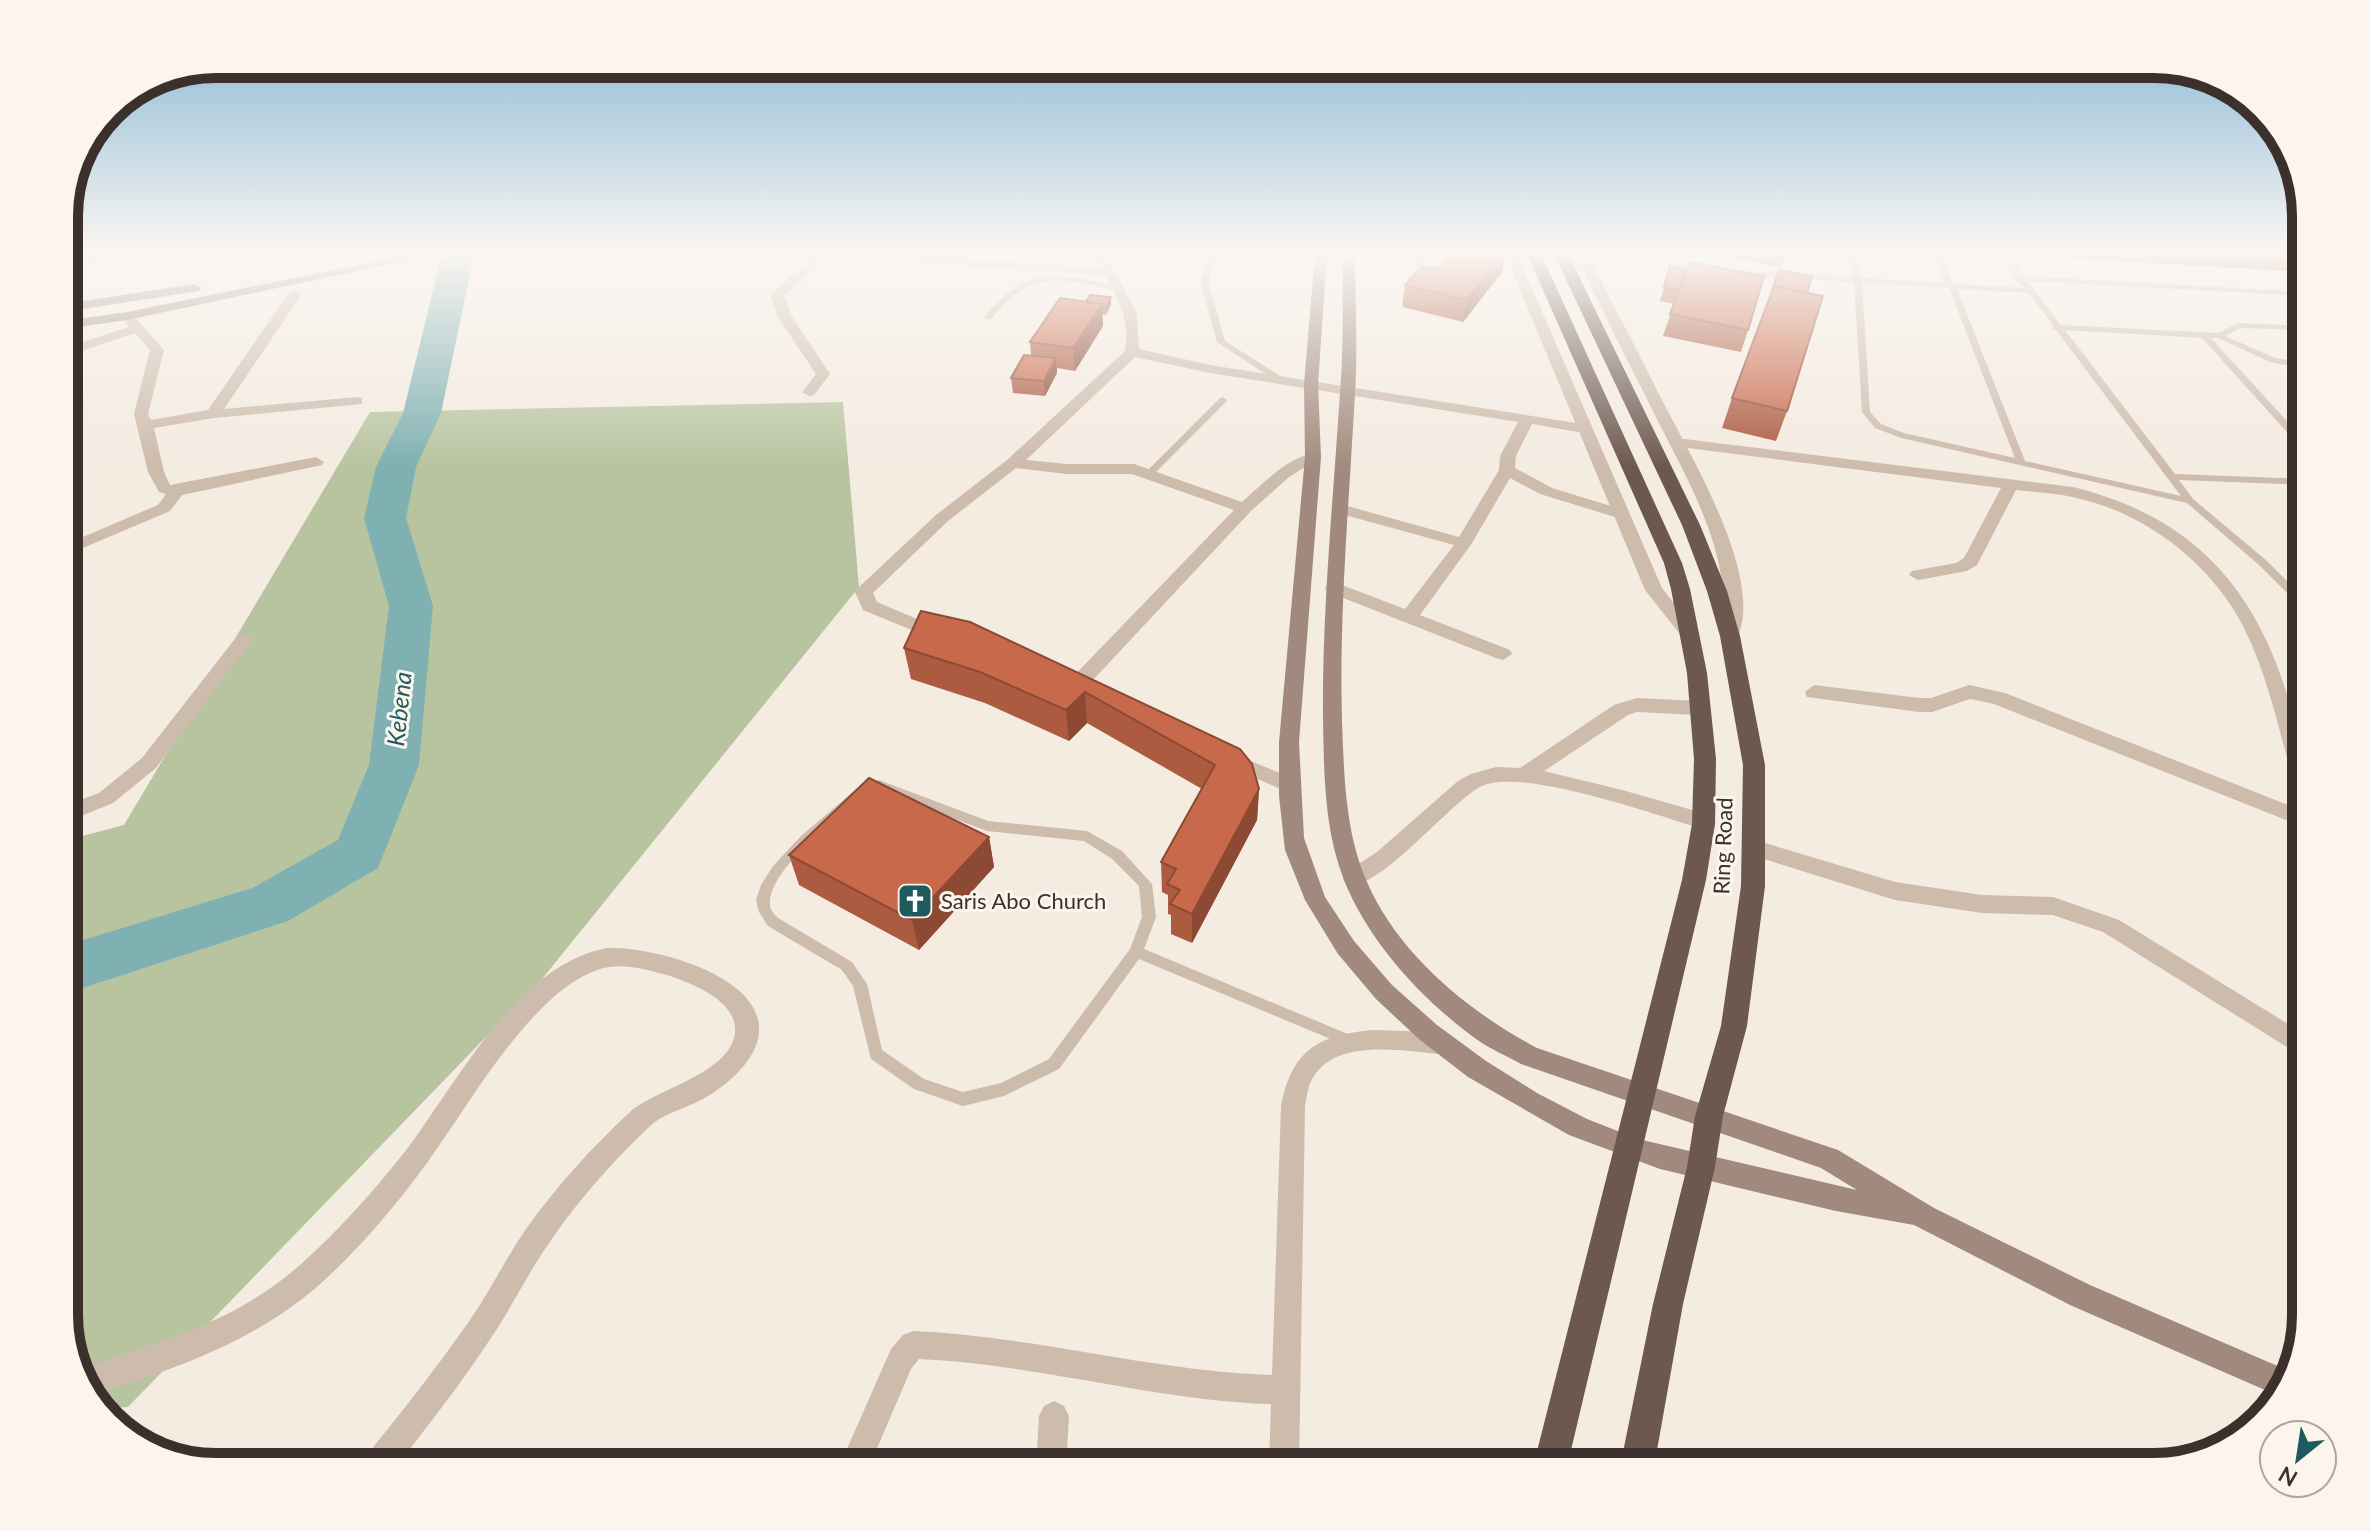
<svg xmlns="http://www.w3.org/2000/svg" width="2370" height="1531" viewBox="0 0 2370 1531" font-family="Lato,sans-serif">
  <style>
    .green { fill: #b8c4a0 }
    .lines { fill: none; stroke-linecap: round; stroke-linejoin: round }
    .river { fill: #7fb0b2; fill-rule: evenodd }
    .service { fill: #cdbbac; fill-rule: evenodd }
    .minor { fill: #cdbbac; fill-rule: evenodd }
    .tertiary { fill: #cdbbac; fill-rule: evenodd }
    .secondary { fill: #a18a7d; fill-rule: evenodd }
    .trunk { fill: #6c584f; fill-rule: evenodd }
    .wall { fill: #ac5a40 }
    .shaded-wall { fill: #8c4a34 }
    .building { fill: #c8694b; stroke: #8c4a34; stroke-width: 2 }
    .labels { text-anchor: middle; stroke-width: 6; stroke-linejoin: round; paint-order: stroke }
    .street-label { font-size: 22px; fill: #3b302b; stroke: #fbf5ee }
    .poi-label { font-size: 22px; fill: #3b302b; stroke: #fbf5ee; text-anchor: start }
    .water-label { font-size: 24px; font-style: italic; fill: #1f5a5e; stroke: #fbf5ee }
    .rim { fill: none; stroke: #3b302b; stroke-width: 10 }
  </style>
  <rect width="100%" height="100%" fill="#f4ebe1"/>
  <path class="green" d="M843,402L859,587L542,979L128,1407L100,1409L85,1392L64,1325V841L124,825L370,412Z"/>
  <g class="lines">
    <path class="river" d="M442,254H474L441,413L416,467L406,518L433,606L419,765L378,868L288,921L64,994V946L252,888L338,840L369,765L389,606L364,518L376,467L403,413Z"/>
    <path class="service" d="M1210,254H1218L1208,281L1225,341L1282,377V381H1276L1217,342L1200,281Z
      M1418,254H1426L1420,280L1416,282L1412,280Z
      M1650,254C1662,254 1668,259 1678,263C1688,266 1698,264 1707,268C1689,274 1666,264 1650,254Z
      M1847,254H1855L1861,278L1946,283L1931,254H1939L1954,284L2025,288L2016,280V277L1999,254H2007L2024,276L2306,292V296L2027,281L2061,325L2218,333L2239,323L2306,326V330L2240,328L2225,336L2275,358L2306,363V369L2270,362L2218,338H2211L2306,442V451L2303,450L2202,338L2065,330L2175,474L2306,479V485L2179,480L2193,499L2267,561L2306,600V609L2302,608L2259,565L2187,503L1901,438L1875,428L1862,412L1854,282L1733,274L1729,272L1733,270L1853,277ZM1862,283L1949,288L2015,458L1904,433L1881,424L1870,412ZM1957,289L2029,293L2053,325L2052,329L2056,330L2181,496L2025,461Z
      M1054,276L1081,278L1122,288L1118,290C1089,285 1051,272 1023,289C1010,297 1000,309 990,320L983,318C1004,294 1021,278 1054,276Z
      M1223,397L1227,400L1226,402L1152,476H1146V472L1220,398Z
      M879,780L988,821L1087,831L1122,851L1152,884L1156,917L1144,949L1355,1037L1357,1041L1355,1045L1350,1047L1345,1045L1139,959L1059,1069L1004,1096L963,1106L914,1089L871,1059L853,986L842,970L768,926L759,912L756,900L761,885L773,866L801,836L861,785ZM878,790L987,831L1084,841L1112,859L1139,886L1142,917L1130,949L1049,1059L1001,1083L963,1092L924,1079L882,1050L867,984L852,962L778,918C773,913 769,909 770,902C771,866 843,814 869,792Z"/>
    <path class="minor" d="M112,254H164L158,258L64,266V258Z
      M816,254H830L784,296L792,317L830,374L814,395L809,396L802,392L816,374L778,317L770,295Z
      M832,254H901L1100,267L1093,254H1105L1137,314L1139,349L1210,365L1589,425V431L1584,433L1532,424L1516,456L1515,468L1552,488L1627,511L1629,514L1621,519L1615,517L1540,494L1510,478L1472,543L1420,615L1510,650L1512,654L1503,660L1496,658L1328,592L1325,588L1328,584L1334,582L1405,609L1454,545L1334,512L1332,509L1340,504L1459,537L1499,470L1500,456L1518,422L1210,373L1135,357L1026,460L1067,464H1134L1242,502C1259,487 1295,450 1318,454L1321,457L1289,477L1251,511L1078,696H1064L1062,691L1064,686L1234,510L1132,474H1067L1016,468L948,521L873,593L877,602L943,630L946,634L943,638H931L863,610L855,592L858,588L936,515L1007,460L1125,351C1130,322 1119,299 1105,275L838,258Z
      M295,290L302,294L224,409L357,397L362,398V404L214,418L154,428L164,472L170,485L316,457L324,462L322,465L182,495L170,511L64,556V545L158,505L166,494L159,492L148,472L134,414L150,350L135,333L64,357V348L129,327L122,319L134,316L164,350L148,414L151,420L208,410L290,291Z
      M1677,438L2073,487C2186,515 2251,580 2286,691C2299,731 2306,754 2306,798L2299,795L2296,790C2280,736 2269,677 2243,626C2210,562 2143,511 2072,497C2054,493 2035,492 2016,490L1977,565L1967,571L1918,580L1909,575L1912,571L1956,563L1964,558L2001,488L1672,446V440Z
      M244,633L253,639L250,643L156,768L113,803L64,823V806L99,793L142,758L238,635Z
      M1814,685L1919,698H1931L1969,685L2005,693L2306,812V828L1994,704L1970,699L1932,712H1919L1807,697L1805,692Z
      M1637,698L1699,701L1709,708L1699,715L1637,712L1628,715L1544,771L1622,790L1710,815L1713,821L1710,827L1703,829C1658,816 1523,767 1482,786C1449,802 1378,894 1346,884L1343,878L1346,872L1377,852L1458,781L1471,774L1496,767L1520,768L1614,705Z
      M1231,753L1297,780L1300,785L1297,790L1290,793L1224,765L1221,760L1224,755Z
      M1755,840L1895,882L1982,895L2053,897L2119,920L2306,1035V1059L2103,932L2053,915L1982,913L1895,900L1748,854L1744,848L1748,842Z
      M607,948C650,946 763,974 759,1032C757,1062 722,1090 697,1102C681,1110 662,1114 649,1127C610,1164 572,1207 543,1252C525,1279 511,1308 493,1335C463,1381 429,1424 396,1467H362L366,1456C402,1412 437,1367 470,1320C490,1291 506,1258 526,1229C556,1187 592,1147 630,1112C655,1089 730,1074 735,1033C738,1001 693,984 670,976C649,970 622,962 600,969C532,990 468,1107 427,1163C395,1207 358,1250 318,1286C252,1343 170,1371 88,1396L78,1370C164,1338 227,1328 300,1265C339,1230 375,1190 407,1149C458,1081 517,965 607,948Z
      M1373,1030L1440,1032L1448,1036L1452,1043L1448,1050L1440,1054C1403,1051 1338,1038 1314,1076C1308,1084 1307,1096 1305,1106L1299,1467H1269L1271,1404C1152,1400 1037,1364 919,1359L911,1369L869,1467H839L891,1349L903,1335L913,1331C1034,1336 1151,1371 1272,1375L1281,1106C1292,1050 1318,1035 1373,1030Z
      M1054,1401L1064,1406L1069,1416L1066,1467H1036L1039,1416L1044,1406Z"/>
    <path class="tertiary" d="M1505,254H1517L1662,588L1695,630L1698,634L1695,638H1683L1645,590Z
      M1575,254H1587C1612,301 1636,349 1660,396C1687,450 1768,581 1736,640L1730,642L1721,636C1735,553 1686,479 1651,407C1625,356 1600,305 1575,254Z"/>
    <path class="secondary" d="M412,254H437L127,320L64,329V321L127,312Z
      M1315,254H1327L1318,384L1321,457L1299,742L1304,838L1325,897L1354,941L1392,985L1437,1025L1486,1061L1537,1093L1587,1119L1638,1139L1857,1190L1821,1168L1521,1064C1507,1056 1492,1050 1479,1041C1424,1002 1369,943 1344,880C1324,829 1324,773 1323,719C1322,610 1333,502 1340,393C1344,347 1342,300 1343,254H1355C1355,300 1358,347 1355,394C1349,503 1339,611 1342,721C1344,774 1345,832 1367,882C1398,954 1469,1012 1537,1048L1838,1150L1934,1208L2090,1285L2289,1371L2281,1397L2070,1305L1914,1225L1836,1211L1660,1169L1569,1135L1468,1077L1420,1040L1376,999L1338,954L1305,900L1285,850L1279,796V742L1305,457L1304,384Z
      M194,284L201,288L199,291L64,312V304Z"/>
    <path class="trunk" d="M1527,254H1541L1682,563L1690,589L1707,673L1716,759L1715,824L1706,880L1567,1467H1533L1682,880L1692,824L1694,759L1687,673L1671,589L1664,563Z
      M1554,254H1568L1700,525L1727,591L1740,636L1765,765V886L1747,1026L1723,1116L1715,1167L1683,1304L1654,1467H1620L1653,1304L1687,1167L1695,1116L1721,1026L1741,886L1743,765L1720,636L1707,591L1682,525Z"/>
  </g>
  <path class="wall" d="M1450,254H1505L1502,272L1463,322L1402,307L1405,285L1437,269Z
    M1712,254H1785L1781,267Z
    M2047,254H2306V272L2049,257Z
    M1670,266L1748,330L1741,352L1663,336L1674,304L1660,301Z
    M1807,293L1787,411L1776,441L1722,428L1732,398Z
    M1111,297V304L1106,315H1102L1103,326L1075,371L1057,368V373L1045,396L1013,393L1011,378L1031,355L1030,342L1086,302Z
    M970,622L1259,789L1257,820L1192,943L1171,934V915L1168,914V895L1162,892L1161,862L1202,789L1087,723L1069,741L985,703L911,679L904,648Z
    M989,837L994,867L919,950L799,885L789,855Z"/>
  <path class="shaded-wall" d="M1503,254H1505L1502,272L1463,322L1467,300Z
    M1111,297V304L1106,315V308Z
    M1102,304L1103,326L1075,371L1073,348Z
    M1056,358L1057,373L1045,396L1044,381Z
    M1085,692L1087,723L1069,741L1066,710Z
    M1259,789L1257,820L1192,943V914Z
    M989,837L994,867L919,950L912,920Z"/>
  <path class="building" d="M1450,254H1503L1467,300L1405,285L1422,266L1437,269Z
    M1690,262L1764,276L1748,330L1670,314Z
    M1670,266L1687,269L1679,290L1664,287Z
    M1779,270L1812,276L1807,293L1774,286L1772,290Z
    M1774,286L1823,296L1787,411L1732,398Z
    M1090,295L1111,297L1106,308H1102V304L1086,302Z
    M1060,298L1102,304L1073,348L1030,342Z
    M1024,355L1056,358L1044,381L1011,378Z
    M921,611L970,622L1240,749L1252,764L1259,789L1192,914L1170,904L1180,890L1167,884L1176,869L1161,862L1215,765L1085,692L1066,710L980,672L904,648Z
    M869,778L989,837L912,920L789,855Z"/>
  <linearGradient id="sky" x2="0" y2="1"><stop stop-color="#7eb2d2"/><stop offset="0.54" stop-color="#faf6f2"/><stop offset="1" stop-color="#faf6f2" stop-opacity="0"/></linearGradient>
  <rect width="2370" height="468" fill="url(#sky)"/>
  <defs>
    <symbol id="church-square" viewBox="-11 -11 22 22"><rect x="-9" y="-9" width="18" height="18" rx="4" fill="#1f5a5e" stroke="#fbf5ee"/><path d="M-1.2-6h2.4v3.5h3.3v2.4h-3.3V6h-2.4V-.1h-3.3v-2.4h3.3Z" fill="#fff"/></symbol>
  </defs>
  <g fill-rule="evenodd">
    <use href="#church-square" x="895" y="881" width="40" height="40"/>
  </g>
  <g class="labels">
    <g class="street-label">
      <text transform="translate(1723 846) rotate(-88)" y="8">Ring Road</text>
    </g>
    <g class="poi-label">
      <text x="941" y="909">Saris Abo Church</text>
    </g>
    <g class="water-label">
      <text transform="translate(400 709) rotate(-84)" y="8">Kebena</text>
    </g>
  </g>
  <path d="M0 0H2370V1531H0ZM216 78H2154A138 138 0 0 1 2292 216V1315A138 138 0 0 1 2154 1453H216A138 138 0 0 1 78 1315V216A138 138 0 0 1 216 78Z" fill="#fbf5ee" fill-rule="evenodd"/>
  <path class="rim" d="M216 78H2154A138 138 0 0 1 2292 216V1315A138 138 0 0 1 2154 1453H216A138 138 0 0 1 78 1315V216A138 138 0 0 1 216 78Z"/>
  <g transform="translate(2298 1459) rotate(210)"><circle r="38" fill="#fbf5ee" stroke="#aea6a0" stroke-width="2"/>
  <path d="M0-6L14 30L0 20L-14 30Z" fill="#1f5a5e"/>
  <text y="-12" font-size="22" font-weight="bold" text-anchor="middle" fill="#3b302b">N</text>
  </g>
</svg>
